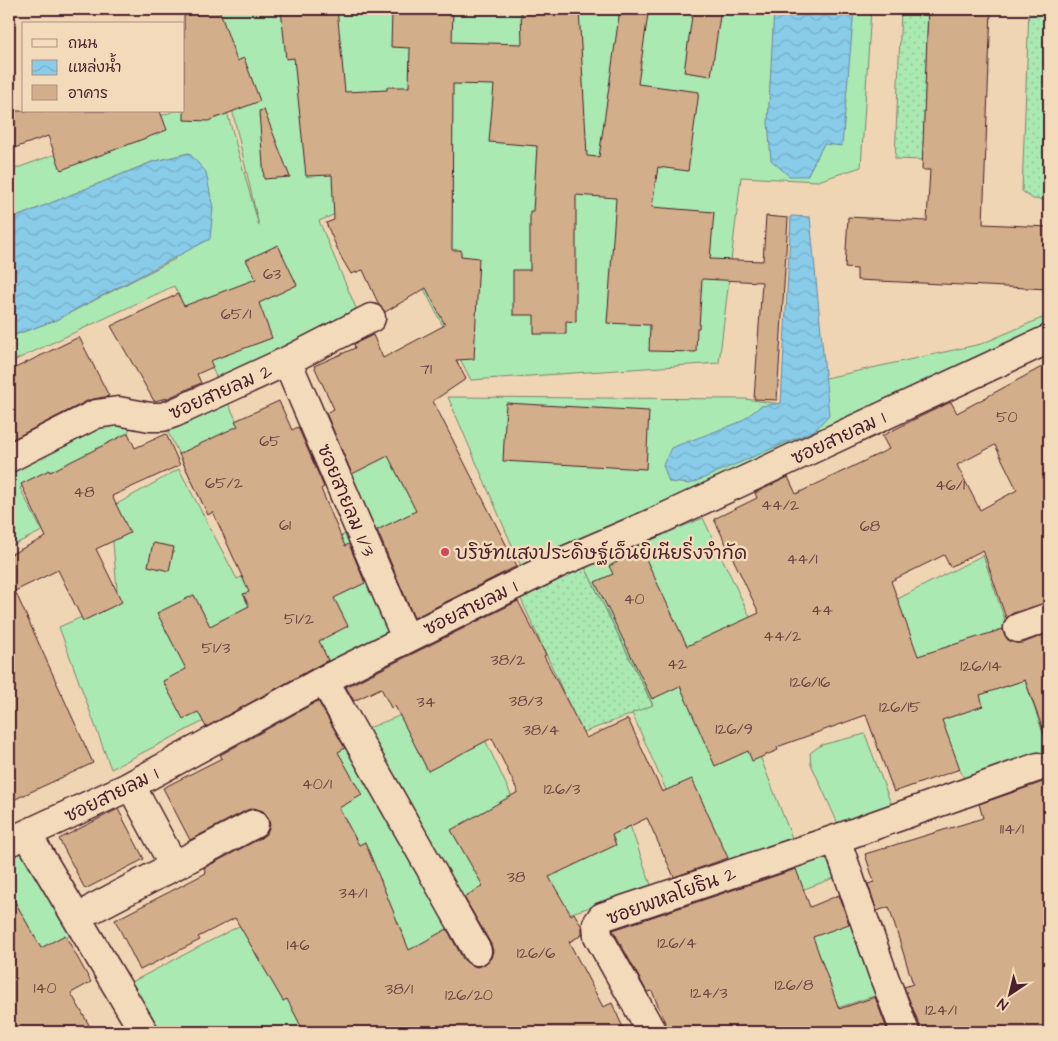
<svg xmlns="http://www.w3.org/2000/svg" width="1058" height="1041" viewBox="0 0 1058 1041" font-family="'Architects Daughter','Playpen Sans Thai',sans-serif">
  <style>
    .grass { fill: url(#grass-dots); stroke: #7a846e }
    .garden { fill: #aae9b1; stroke: #7a846e }
    .water { fill: url(#water-waves); stroke: #6f879d }
    .building { fill: #d2ae8a; stroke: #4a1f2b; fill-rule: evenodd }
    .lines { fill: none; stroke-linecap: round; stroke-linejoin: round }
    .minor-casing { stroke: #4a1f2b; stroke-width: 31 }
    .minor { stroke: #f2daba; stroke-width: 28 }
    .poi-dot { fill: #d1495b; stroke: #f2daba; stroke-width: 2 }
    .labels { text-anchor: middle; stroke-width: 5; stroke-linejoin: round; paint-order: stroke }
    .number-label { font-size: 16px; fill: #6c4343 }
    .street-label { font-size: 19px; fill: #4a1f2b; stroke: #f2daba }
    .poi-label { font-size: 19px; fill: #4a1f2b; stroke: #f2daba; text-anchor: start }
  </style>
  <defs>
    <pattern id="grass-dots" width="8" height="8" patternUnits="userSpaceOnUse" patternTransform="scale(1.25)"><rect width="8" height="8" fill="#aae9b1"/><path d="M2 2h.1M6 6h.1" fill="none" stroke="#94c798" stroke-width="1.8" stroke-linecap="round"/></pattern>
    <pattern id="water-waves" width="16" height="10" patternUnits="userSpaceOnUse" patternTransform="scale(1.25)"><rect width="16" height="10" fill="#88cce9"/><path d="M0 5q4-4 8 0t8 0" fill="none" stroke="#77afc8"/></pattern>
  </defs>
  <rect width="100%" height="100%" fill="#efd5b3"/>
  <filter id="ink" filterUnits="userSpaceOnUse"><feTurbulence type="fractalNoise" baseFrequency=".02" numOctaves="2"/><feDisplacementMap in="SourceGraphic" scale="10" xChannelSelector="R" yChannelSelector="G"/><feConvolveMatrix kernelMatrix="1 2 1 2 8 2 1 2 1" color-interpolation-filters="sRGB"/></filter>
  <g filter="url(#ink)">
    <path class="grass" d="M901,9H928L923,160L895,159Z
      M1029,9H1049V200L1033,199L1022,191Z
      M585,567L653,706L582,733L520,597Z"/>
    <path class="garden" d="M209,9H871L861,167L818,181L741,177L719,363L471,380L425,291L380,195L319,221L358,313L218,381L174,286L9,363V337L56,320L175,259L189,153L152,162L9,220V171L174,111H184V108L222,94L259,226Z
      M1049,315V327L523,571L448,397L745,399L781,404L826,378L981,344Z
      M226,399L265,479L205,508L166,428Z
      M110,421L131,425L126,438L20,488L42,531L9,547V469Z
      M404,447L434,513L376,539L346,473Z
      M179,469L237,579L346,534L389,632L202,722L111,769L59,627L118,601L110,508Z
      M703,518L772,663L754,741L792,838L725,863L701,869L632,713L653,705L585,567Z
      M983,555L1049,751L965,780L878,609Z
      M462,691L513,799L607,760L652,888L571,913L390,1013L224,748L322,694L441,915L455,896L361,731Z
      M865,734L891,804L839,826L811,764L810,753L821,745Z
      M21,850L74,933L9,975V856Z
      M825,854L834,878L796,892L787,868Z
      M262,914L299,970L331,1032H155L126,985Z
      M852,914L880,994L764,1032L737,954Z"/>
    <path class="water" d="M774,9H854L842,146L824,144L807,176H789L771,160L768,122Z
      M189,153L206,172L213,208L210,239L56,320L9,337V220L152,162Z
      M791,216L810,217L829,415L815,430L690,484L669,482L663,465L671,448L740,422L761,406L781,403Z"/>
    <path class="building" d="M205,9H219L237,61L244,58L260,101L208,121L184,120V16Z
      M281,9H337L345,92L387,90V87H409L410,48L391,47L392,9H453L452,42L522,44L521,9H579L587,156L599,157L620,9H641V13L648,14L638,84L699,92L688,171L658,167L652,207L714,212L710,259L763,261L766,216L788,218L777,400L754,399L762,282L702,279L699,328H697L696,352L649,351L650,325L607,323L616,198L576,195V322L566,321V334H534V315H513V270H530V211H533L537,146L489,142L494,85L453,84L452,250H461V256L479,258L474,359L456,360L466,379L433,401L517,566L414,618L377,530L416,511L388,456L352,474L326,413L334,409L314,366L355,348L354,344L373,335L383,358L445,325L426,288L385,312L379,305L363,270L351,274L341,257L326,223L334,220L332,175L306,176L294,58L286,59Z
      M693,9H721L711,76L684,72Z
      M928,9H991L983,224L1049,227V289L857,280V269L845,268L848,217L927,221L930,170H922Z
      M264,110L290,177L264,179L259,111Z
      M9,111H160L167,130L61,170L48,136L9,150Z
      M278,245L297,285L259,303L272,338L210,361L213,367L197,374L201,383L168,398L154,401L111,326L178,294L184,306L256,279L246,260Z
      M79,337L109,396L89,400L9,441V371Z
      M1049,363V602L1013,613L1006,618L983,550L950,567L944,555L891,581L918,656L1003,629L1004,634L1008,640L1016,643H1023L1049,633V740L1047,741L1025,680L980,695L983,706L942,720L960,769L894,792L866,715L777,747L778,750L752,761L748,751L715,766L680,686L652,699L595,582L613,574L609,566L638,552L641,559L645,557L687,646L759,613L714,519L757,498L755,493L788,477L796,494L889,449L882,436L913,420L951,402L957,413ZM995,445L1017,490L980,510L957,465Z
      M279,401L292,430L298,427L324,487L321,489L345,546L349,544L365,583L334,598L348,626L319,641L328,660L206,727L198,712L183,719L163,681L186,669L157,613L194,595L210,626L249,606L243,594L249,592L213,512L208,515L179,454L238,426L235,421Z
      M506,403L649,411L646,469L503,461Z
      M128,433L135,448L166,434L180,465L112,496L130,533L96,549L122,602L83,621L58,570L15,591L93,763L9,802V555L46,537L21,484L49,470L50,472Z
      M153,543L174,547L169,571L148,566Z
      M518,601L546,655L544,656L586,738L628,719L662,792L692,779L728,858L674,877L647,818L612,835L616,845L549,877L571,915L574,913L582,927V935L569,942L603,1007L612,1003L625,1032H304L287,999L283,1001L235,918L198,937L200,940L140,970L115,920L206,873L204,868L261,838L267,833L270,825L268,817L263,811L254,808L247,810L190,840L163,788L222,758L220,755L318,701L345,748L338,752L362,795L339,808L359,845L365,842L409,950L447,929L463,959L469,964L477,967L485,964L491,958L493,951L491,944L464,897L483,886L451,830L518,792L492,738L428,771L395,706L391,708L381,688L354,701L346,687Z
      M1049,778V1032H920V1026L904,987L913,984L889,907L877,911L868,884L874,882L865,854L983,818L979,804L1043,782Z
      M118,809L144,859L85,889L59,839Z
      M796,869L810,907L839,895L849,924L813,937L839,1009L875,997L888,1032H669L652,991L647,992L613,930Z
      M9,891L41,948L65,935L91,982L71,993L93,1032H9Z"/>
    <g class="lines">
      <defs>
        <path id="minor" d="M287,361L406,638
          M9,458L96,414L118,411L150,417H162L174,413L287,361L371,318
          M1018,628L1049,617
          M324,680L477,951
          M131,786L174,866
          M27,834L144,1032
          M836,839L883,974L905,1032
          M9,842L126,788L324,680L559,563L657,521L1049,339
          M94,908L254,824
          M652,1032L598,936L597,924L602,917L836,839L1038,767"/>
      </defs>
      <use href="#minor" class="minor-casing"/>
      <use href="#minor" class="minor"/>
    </g>
  </g>
  <circle class="poi-dot" cx="445" cy="552" r="5"/>
  <g class="labels">
    <g class="number-label">
      <text x="272" y="279">63</text>
      <text x="236" y="319">65/1</text>
      <text x="426" y="374">71</text>
      <text x="1007" y="422">50</text>
      <text x="270" y="446">65</text>
      <text x="224" y="488">65/2</text>
      <text x="950" y="490">46/1</text>
      <text x="84" y="497">48</text>
      <text x="780" y="510">44/2</text>
      <text x="285" y="530">61</text>
      <text x="870" y="531">68</text>
      <text x="802" y="564">44/1</text>
      <text x="634" y="604">40</text>
      <text x="822" y="615">44</text>
      <text x="299" y="624">51/2</text>
      <text x="782" y="641">44/2</text>
      <text x="216" y="653">51/3</text>
      <text x="508" y="665">38/2</text>
      <text x="677" y="669">42</text>
      <text x="981" y="671">126/14</text>
      <text x="810" y="687">126/16</text>
      <text x="526" y="706">38/3</text>
      <text x="426" y="707">34</text>
      <text x="900" y="712">126/15</text>
      <text x="734" y="734">126/9</text>
      <text x="541" y="735">38/4</text>
      <text x="317" y="789">40/1</text>
      <text x="562" y="794">126/3</text>
      <text x="1012" y="834">114/1</text>
      <text x="516" y="882">38</text>
      <text x="353" y="898">34/1</text>
      <text x="677" y="948">126/4</text>
      <text x="298" y="950">146</text>
      <text x="536" y="958">126/6</text>
      <text x="794" y="990">126/8</text>
      <text x="45" y="993">140</text>
      <text x="399" y="994">38/1</text>
      <text x="709" y="998">124/3</text>
      <text x="469" y="1000">126/20</text>
      <text x="941" y="1015">124/1</text>
    </g>
    <g class="street-label">
      <text transform="translate(220 391) rotate(-24)" y="7">ซอยสายลม 2</text>
      <text transform="translate(838 437) rotate(-25)" y="7">ซอยสายลม 1</text>
      <text transform="translate(347 500) rotate(67)" y="7">ซอยสายลม 1/3</text>
      <text transform="translate(470 607) rotate(-26)" y="7">ซอยสายลม 1</text>
      <text transform="translate(111 794) rotate(-26)" y="7">ซอยสายลม 1</text>
      <text transform="translate(671 895) rotate(-20)" y="7">ซอยพหลโยธิน 2</text>
    </g>
    <g class="poi-label">
      <text x="455" y="559">บริษัทแสงประดิษฐ์เอ็นยิเนียริ่งจำกัด</text>
    </g>
  </g>
  <rect width="1058" height="1041" fill="none" stroke="#f2daba" stroke-width="30"/>
  <rect x="15" y="15" width="1028" height="1011" fill="none" stroke="#4a1f2b" stroke-width="2" filter="url(#ink)"/>
  <rect x="22" y="22" width="162" height="90" fill="#f2daba" stroke="#af8f81"/>
  <rect x="32" y="39" width="25" height="8" fill="#f2daba" stroke="#af8f81"/>
  <text x="68" y="48" font-size="15" fill="#4a1f2b">ถนน</text>
  <rect x="32" y="60" width="25" height="15" fill="url(#water-waves)" stroke="#af8f81"/>
  <text x="68" y="72" font-size="15" fill="#4a1f2b">แหล่งน้ำ</text>
  <rect x="32" y="85" width="25" height="15" fill="#d2ae8a" stroke="#af8f81"/>
  <text x="68" y="98" font-size="15" fill="#4a1f2b">อาคาร</text>
  <g transform="translate(1010 994) rotate(215)" stroke="#f2daba" stroke-width="4" paint-order="stroke">
  <path d="M0-4L9 19L0 12L-9 19Z" fill="#4a1f2b"/>
  <text y="-8" font-size="14" font-weight="bold" text-anchor="middle" fill="#4a1f2b">N</text>
  </g>
</svg>
